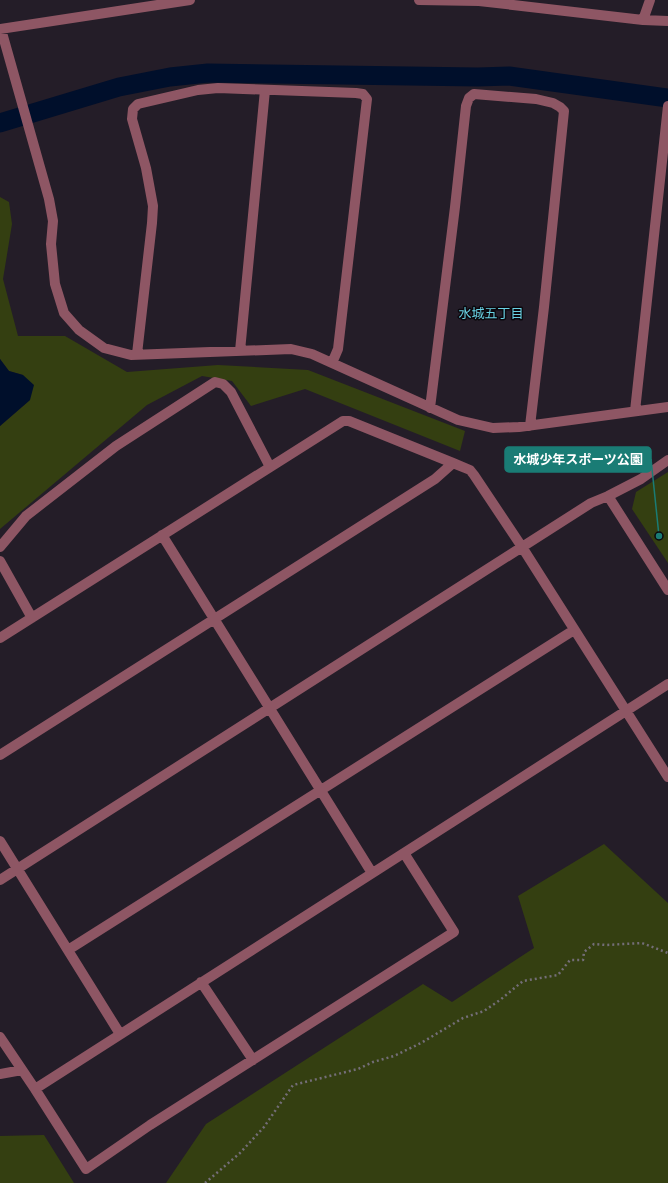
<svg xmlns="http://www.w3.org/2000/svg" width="668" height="1183" viewBox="0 0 668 1183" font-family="Commissioner,'Noto Sans JP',sans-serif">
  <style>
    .green { fill: #343f11 }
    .water { fill: #000f2b }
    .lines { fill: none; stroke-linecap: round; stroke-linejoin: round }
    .canal { stroke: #000f2b; stroke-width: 19 }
    .path { stroke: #746e78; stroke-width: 2.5; stroke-dasharray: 2 3; stroke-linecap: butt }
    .minor { stroke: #8e5664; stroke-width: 10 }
    .labels { text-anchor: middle; stroke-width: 3; stroke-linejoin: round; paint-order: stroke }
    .neighbourhood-label { font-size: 13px; fill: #69d2e4; stroke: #0b080d }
    .leader { fill: none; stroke: #1a7c75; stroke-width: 1.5 }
    .callout-dot { fill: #1a7c75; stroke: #0b080d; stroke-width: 1.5 }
    .callout { fill: #1a7c75; stroke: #1a7c75; stroke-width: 1.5 }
    .callout-label { font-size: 13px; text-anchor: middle; font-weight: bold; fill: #fff }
  </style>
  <rect width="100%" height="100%" fill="#241d28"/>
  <path class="green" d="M0,197L9,202L12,224L3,279L18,336H65L127,372L218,365L308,370L465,431L460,451L305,389L251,406L232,381L202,376L147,405L0,529V426L30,400L23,375L9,371L0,359Z
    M668,472V563L632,509L636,492Z
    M604,844L668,903V1183H166L206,1124L423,984L452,1002L534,948L518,896Z
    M44,1135L74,1183H0V1136Z"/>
  <path class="water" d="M0,359L9,371L23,375L34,385L30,400L0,426Z"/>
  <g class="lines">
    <path class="canal" d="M0,123L119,87L170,77L208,73L478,77L509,76L668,98"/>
    <path class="path" d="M205,1183L240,1153L264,1127L293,1085L358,1069L373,1062L394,1056L421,1043L463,1018L484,1011L500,1000L523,981L558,975L570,960H583L584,952L594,944L606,945L642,943L668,953"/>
    <path class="minor" d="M419,0L479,1L643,20L668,21
      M643,20L650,0
      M0,29L190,0
      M1,29L49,199L53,221L51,244L55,284L64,313L79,330L104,348L131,355L291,349L312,354L458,420L493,428L519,427L668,407
      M240,351L265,90
      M137,354L152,223L153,206L146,168L132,119L133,109L138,104L198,90L218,88L356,93L363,94L367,99L338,349L332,363
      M430,408L455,207L466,106L469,98L474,94L536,99L553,103L560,107L564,111L544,307L530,426
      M635,411L668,106
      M608,496L668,590
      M162,535L372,873
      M0,547L26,516L116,446L215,382L223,384L231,392L270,467
      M0,561L32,618
      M0,638L343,421H349L453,463L470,470L474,475L522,547L668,777
      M0,755L435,479L453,463
      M0,841L120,1034
      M0,880L591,503L608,496L641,479L668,460
      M68,950L574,630
      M201,982L253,1060
      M0,1037L35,1089L86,1169L150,1125L454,932L404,853
      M0,1074L22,1070
      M35,1089L668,684"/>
  </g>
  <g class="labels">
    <g class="neighbourhood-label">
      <text x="491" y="318">水城五丁目</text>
    </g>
  </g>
  <path class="leader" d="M659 536L651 459"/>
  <circle class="callout-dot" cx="659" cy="536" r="4"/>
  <rect class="callout" x="505" y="447" width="146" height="25" rx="4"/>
  <g class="callout-label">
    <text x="578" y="464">水城少年スポーツ公園</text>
  </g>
</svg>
